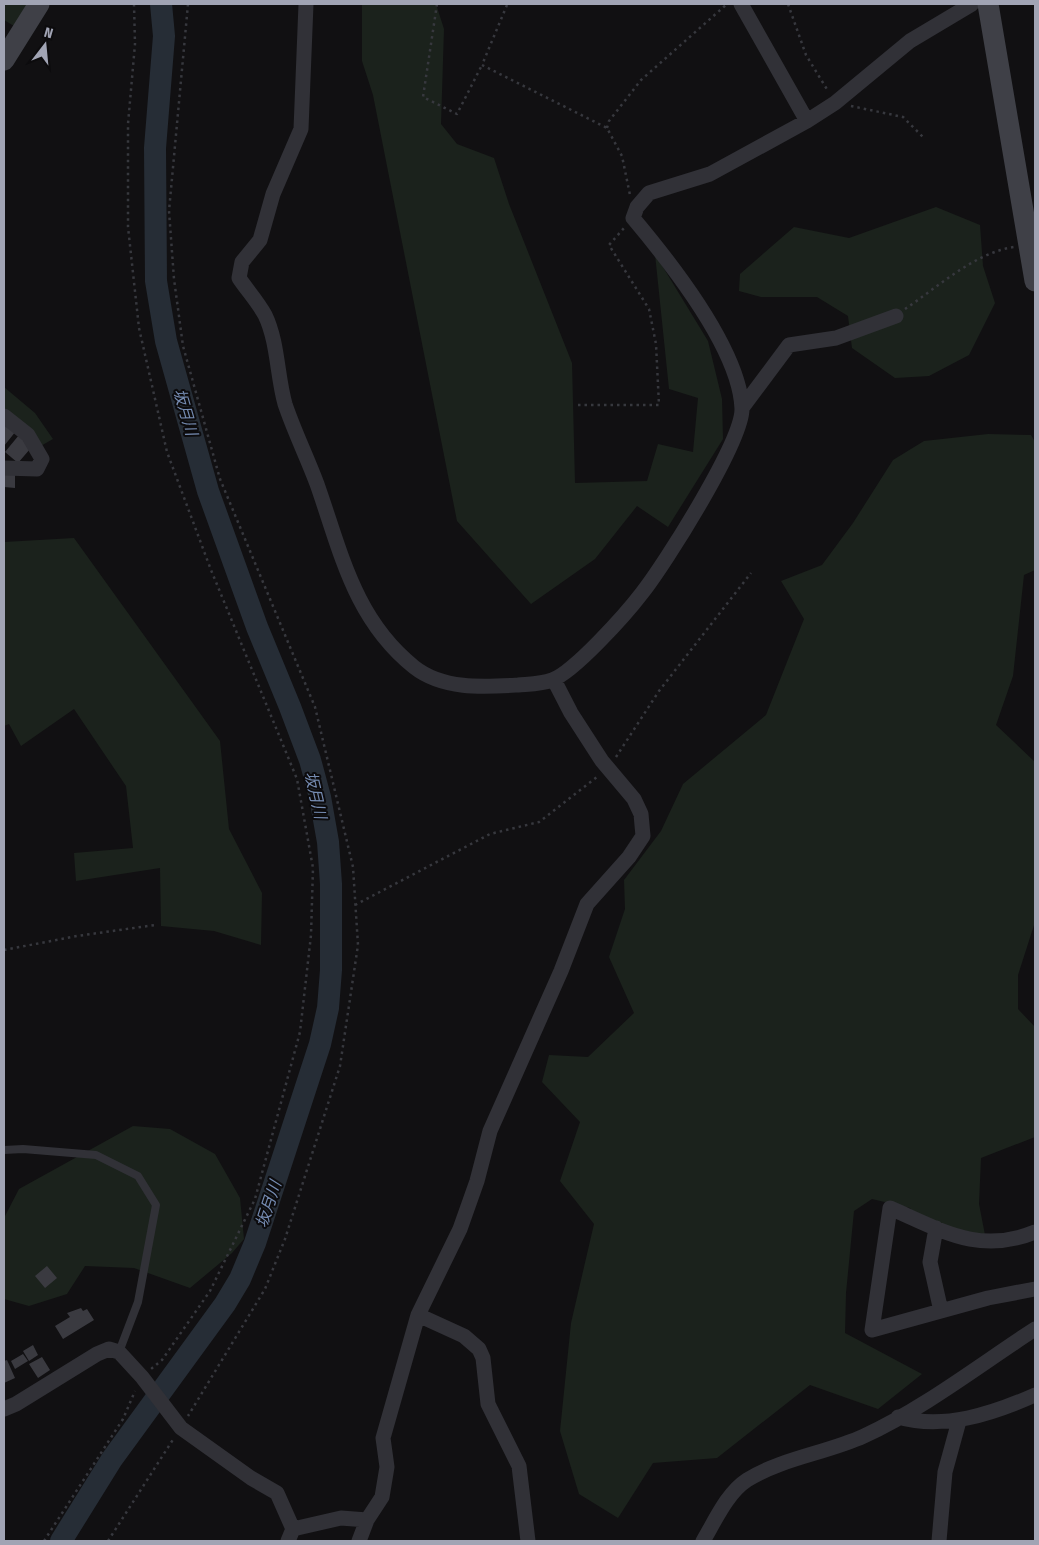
<svg xmlns="http://www.w3.org/2000/svg" width="1039" height="1545" viewBox="0 0 1039 1545" font-family="'Fira Sans Condensed','Noto Sans JP',sans-serif">
  <style>
    .green { fill: #1b221c }
    .lines { fill: none; stroke-linecap: round; stroke-linejoin: round }
    .river { stroke: #262d36; stroke-width: 22 }
    .building { fill: #3a3a40 }
    .path { stroke: #37383e; stroke-width: 2.5; stroke-dasharray: 2.5 4; stroke-linecap: butt }
    .lane { stroke: #313137; stroke-width: 8 }
    .street { stroke: #313137; stroke-width: 15 }
    .secondary { stroke: #3f4047; stroke-width: 21 }
    .labels { text-anchor: middle; stroke-width: 4; stroke-linejoin: round; paint-order: stroke }
    .water-label { font-size: 16px; font-style: italic; fill: #758bb1; stroke: #0c0b0d }
  </style>
  <rect width="100%" height="100%" fill="#111012"/>
  <path class="green" d="M4,4H35L14,26L4,20Z
    M362,4H436L444,29L441,124L457,144L494,158L509,204L572,363L575,483L647,481L658,444L693,452L698,398L669,389L655,254L708,341L722,399L723,439L668,527L637,506L595,559L531,604L457,521L373,95L362,61Z
    M936,207L980,225L983,266L995,303L969,355L929,376L895,378L852,348L848,316L817,297H761L739,291L740,274L794,227L849,238Z
    M4,387L35,413L53,439L39,447L4,412Z
    M988,434L1031,435L1035,442V570L1024,575L1013,676L996,725L1035,762V922L1018,975V1009L1035,1027V1137L981,1158L979,1204L985,1235L917,1221L910,1208L872,1199L854,1211L846,1293L845,1333L922,1374L878,1409L810,1385L717,1458L653,1463L618,1518L579,1494L560,1431L571,1323L594,1224L560,1181L580,1122L542,1082L549,1055L588,1057L634,1013L609,957L625,909L624,880L661,831L683,784L766,715L804,619L781,581L822,565L853,523L893,460L924,441Z
    M74,538L220,741L229,829L262,893L261,945L214,931L161,926L160,868L76,881L74,853L133,848L126,786L74,709L21,746L9,724L4,726V542Z
    M133,1126L170,1129L215,1154L240,1198L244,1239L232,1253L190,1288L134,1268L85,1266L67,1294L29,1306L4,1299V1218L19,1189Z"/>
  <g class="lines">
    <path class="river" d="M61,1541L112,1459L225,1304L240,1279L255,1243L320,1044L328,1008L331,970V884L328,842L320,797L310,760L290,707L257,627L208,491L166,341L156,281L155,148L164,36L161,4"/>
  </g>
  <path class="building" d="M4,420L16,431L4,446Z
    M19,435L30,449L18,463L5,452Z
    M4,471H15V488L4,487Z
    M47,1266L57,1278L45,1288L35,1276Z
    M81,1308L83,1311L87,1309L94,1320L63,1339L55,1326L70,1317L67,1313Z
    M33,1345L38,1355L29,1361L23,1351Z
    M23,1354L28,1361L15,1369L11,1361Z
    M42,1357L50,1370L38,1378L29,1364Z
    M7,1360L15,1378L4,1383V1361Z"/>
  <g class="lines">
    <path class="path" d="M134,4L135,44L128,124V227L139,328L167,452L211,570L297,779L313,868L311,935L300,1032L255,1199L210,1291L162,1360L151,1369
      M188,4L169,211L174,279L183,346L220,479L315,707L353,867L358,945L340,1066L285,1239L265,1289L188,1416
      M437,4L423,97L457,114L482,65
      M788,4L806,55L828,91
      M507,5L482,65L607,128L622,156L630,195
      M851,106L903,117L925,139
      M607,128L609,121L641,80L727,4
      M905,309C938,287 974,253 1014,247
      M578,405H659L656,344L649,309L609,245L624,228
      M616,757L659,691L751,573
      M355,905L490,834L539,822L597,777
      M4,950L77,936L155,925
      M44,1541L123,1419L135,1391
      M108,1541L174,1438"/>
    <path class="lane" d="M4,1150L23,1149L96,1155L138,1176L156,1205L138,1302L119,1352"/>
    <path class="street" d="M306,4L301,129L273,194L260,240L242,262L239,278C247,290 258,302 265,315C278,342 277,376 285,404C294,431 307,457 317,484C341,552 354,619 414,667C443,690 484,687 518,685C529,684 542,684 552,680C574,672 626,614 642,593C665,564 742,442 742,409C740,350 670,262 633,218L637,207L649,193L710,174L807,121L835,103L910,41L972,4
      M741,4L807,121
      M742,408L789,345L836,338L896,316
      M4,416L28,435L42,459L37,469L4,468
      M936,1228L930,1262L941,1311
      M1035,1232C979,1255 941,1230 890,1208L872,1330L988,1298L1035,1289
      M418,1315L464,1336L479,1349L483,1358L488,1404L519,1466L528,1541
      M4,1409L16,1404L97,1354L109,1349L119,1352L142,1377L181,1428L251,1478L277,1493L293,1529L288,1541
      M898,1417C944,1430 992,1414 1035,1395
      M293,1529L341,1518L367,1520L382,1497L387,1467L383,1438L418,1315L460,1229L477,1181L490,1131L561,971L587,904L629,857L643,836L641,814L634,799L602,761L571,713L554,680
      M359,1541L367,1520
      M703,1541C715,1521 727,1493 747,1480C782,1458 827,1453 864,1436C923,1409 981,1364 1035,1329
      M939,1541L945,1472L959,1421"/>
    <path class="secondary" d="M988,4L1035,281
      M4,60L39,4"/>
  </g>
  <g class="labels">
    <g class="water-label">
      <text transform="translate(186 412) rotate(74)" y="6">坂月川</text>
      <text transform="translate(316 795) rotate(77)" y="6">坂月川</text>
      <text transform="translate(268 1204) rotate(-72)" y="6">坂月川</text>
    </g>
  </g>
  <rect width="1039" height="1545" fill="none" stroke="#a1a4b4" stroke-width="10"/>
  <g transform="translate(45 45) rotate(16)" stroke="#0c0b0d" stroke-width="4" paint-order="stroke">
  <path d="M0-4L9 19L0 12L-9 19Z" fill="#a1a4b4"/>
  <text y="-8" font-size="14" font-weight="bold" text-anchor="middle" fill="#a1a4b4">N</text>
  </g>
</svg>
